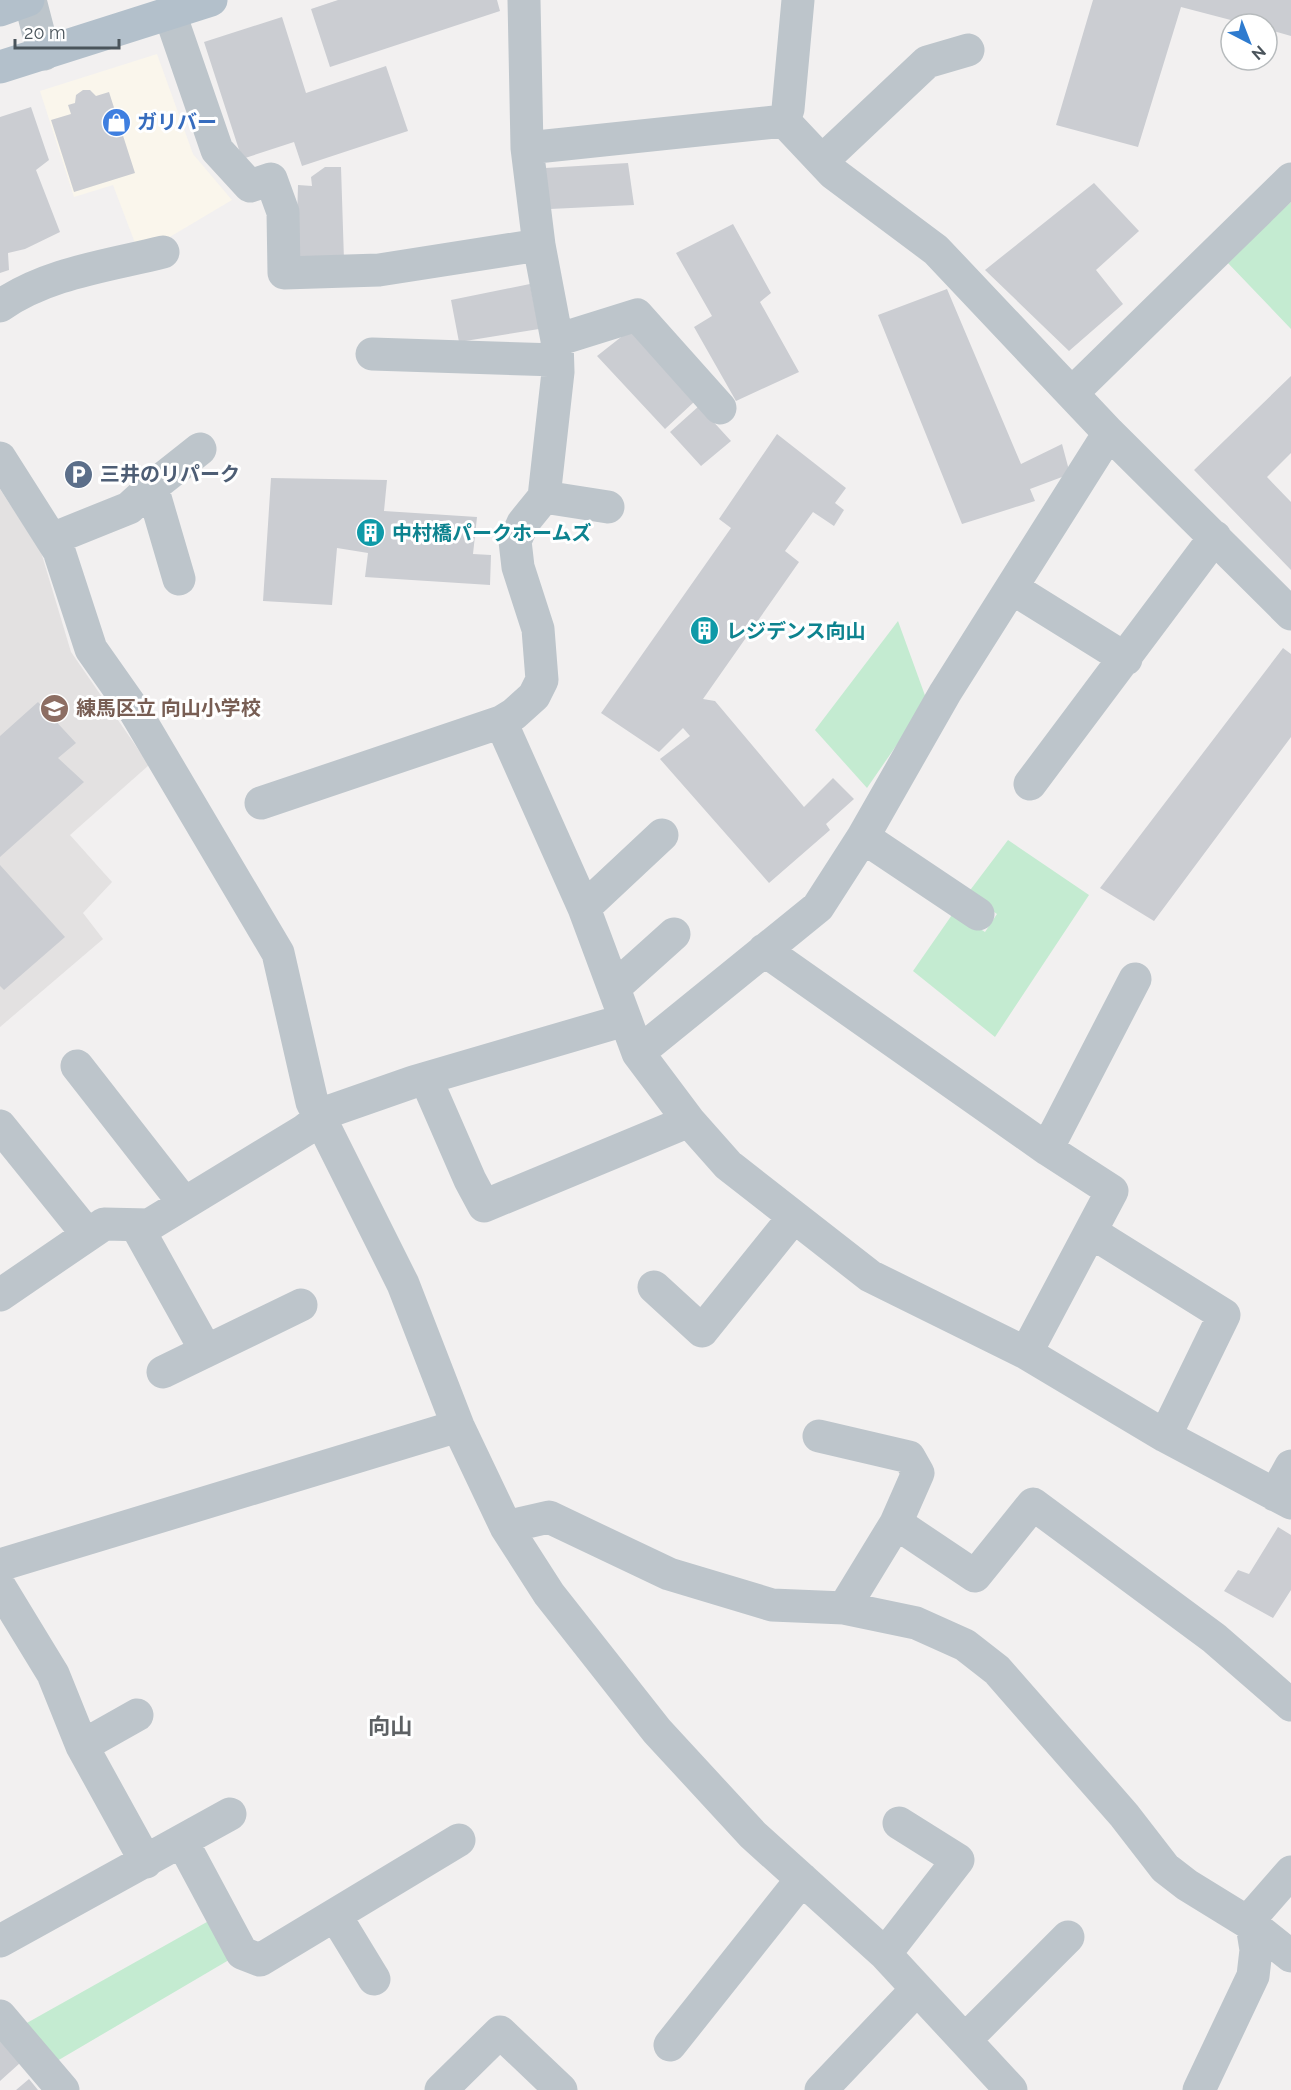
<svg xmlns="http://www.w3.org/2000/svg" width="1291" height="2090" viewBox="0 0 1291 2090" font-family="Raleway,'Noto Sans JP',sans-serif">
  <style>
    .commercial { fill: #faf6ec }
    .education { fill: #e3e1e1 }
    .green { fill: #c4ebd1 }
    .building { fill: #cbcdd2 }
    .lines { fill: none; stroke-linecap: round; stroke-linejoin: round }
    .minor { stroke: #bdc5cb; stroke-width: 33 }
    .major { stroke: #b3c0cb; stroke-width: 33 }
    .labels { text-anchor: middle; stroke-width: 6; stroke-linejoin: round; paint-order: stroke }
    .shop-label { font-size: 20px; font-weight: bold; fill: #366cbe; stroke: #fff; text-anchor: start }
    .service-label { font-size: 20px; font-weight: bold; fill: #4e5e75; stroke: #fff; text-anchor: start }
    .culture-label { font-size: 20px; font-weight: bold; fill: #0d838f; stroke: #fff; text-anchor: start }
    .education-label { font-size: 20px; font-weight: bold; fill: #785e54; stroke: #fff; text-anchor: start }
    .quarter-label { font-size: 22px; font-weight: bold; fill: #5d6164; stroke: #fff }
  </style>
  <rect width="100%" height="100%" fill="#f2f0f0"/>
  <path class="commercial" d="M157,54L193,154L232,200L163,241L135,243L113,185L74,197L40,91Z"/>
  <path class="education" d="M0,489L41,552L71,652L149,765L70,835L112,882L83,913L103,939L0,1027Z"/>
  <path class="green" d="M1291,202V329L1226,261Z
    M898,621L927,701L867,788L815,730Z
    M1008,840L1089,895L995,1037L913,971L954,912L985,932L997,914L968,893Z
    M214,1918L234,1957L57,2061L25,2024Z"/>
  <path class="building" d="M338,0H497L500,11L330,67L311,9Z
    M1093,0H1291V36L1267,29V24H1246L1181,7L1138,147L1056,125Z
    M282,17L306,93L386,66L408,131L302,166L294,142L242,159L204,42Z
    M83,90H90L96,96L109,92L135,173L74,192L51,120L71,114L68,105L75,103L76,95Z
    M31,107L49,160L36,170L60,232L25,249L8,253L9,270L0,273V117Z
    M628,163L634,205L550,209L545,168Z
    M325,167H341L344,260L306,262L296,253L298,185L312,186L311,177Z
    M1094,183L1139,231L1096,270L1123,304L1069,351L985,270Z
    M733,224L771,293L760,302L799,372L736,401L694,327L712,316L676,253Z
    M530,284L539,329L459,342L451,300Z
    M947,289L1021,464L1062,444L1070,474L1030,489L1035,501L962,524L878,315Z
    M630,330L694,402L665,429L597,356Z
    M1291,376V453L1267,477L1291,502V570L1194,470Z
    M699,406L731,441L701,466L670,432Z
    M777,434L846,488L835,503L844,510L834,526L813,512L785,551L799,562L703,699L715,701L804,807L833,778L854,799L826,824L830,830L769,883L660,759L690,736L683,728L659,752L601,713L731,528L719,519Z
    M271,478L387,480L384,511L477,517L473,554L491,555L490,585L365,577L368,553L337,548L332,605L263,601Z
    M1283,648L1291,654V737L1154,921L1100,888Z
    M38,702L76,743L58,758L84,782L0,857V736Z
    M0,865L65,937L4,990L0,986Z
    M1278,1527L1291,1535V1590L1273,1618L1224,1591L1238,1570L1249,1574Z
    M0,2040L20,2063L0,2081Z
    M29,2079L38,2090H16Z"/>
  <g class="lines">
    <path class="minor" d="M30,0L44,54
      M170,14L217,150L250,186L271,179L283,212L284,273L379,270L539,245
      M784,121L788,109L798,0
      M527,148L784,121L833,173L936,250L1109,433L1291,614
      M822,161L927,62L968,50
      M0,306C47,273 107,266 163,252
      M557,340L637,315L720,408
      M372,354L557,360
      M1072,393L1291,179
      M0,458L59,551L91,649L136,713L278,953L312,1102L403,1284L458,1426L506,1527L549,1594L657,1731L753,1835L885,1954L1011,2090
      M544,497L608,507
      M52,539L129,508L152,487
      M179,579L152,487L200,449
      M1012,588L1126,659
      M501,722L584,908L638,1053L689,1121L728,1165L870,1276L1026,1353L1165,1436L1291,1503
      M1030,784L1215,537
      M261,803L501,722L514,714L534,696L542,680L538,629L518,567L515,541L523,523L544,497L558,372L557,340L539,245L527,148L524,0
      M863,837L978,914
      M584,908L662,835
      M764,950L1047,1149L1112,1191L1026,1353
      M615,987L674,934
      M638,1053L818,907L863,837L945,693L1109,433
      M77,1066L184,1203
      M426,1079L470,1180L484,1206L689,1121
      M0,1126L88,1235
      M1047,1149L1135,979
      M136,1225L205,1349
      M1091,1232L1224,1315L1165,1436
      M654,1287L702,1331L793,1218
      M0,1295L104,1224L149,1225L305,1130L330,1111L413,1082L625,1020
      M163,1372L301,1305
      M819,1436L909,1457L918,1473L896,1523
      M1275,1495L1291,1466
      M506,1527L549,1517L669,1574L772,1605L844,1608L916,1623L965,1645L997,1670L1124,1815L1165,1868L1187,1885L1252,1925L1291,1956
      M0,1565L458,1426
      M0,1587L53,1674L82,1746L146,1862
      M844,1608L896,1523L975,1576L1033,1504L1214,1638L1291,1705
      M82,1746L137,1715
      M182,1841L242,1953L260,1960L459,1840
      M335,1915L374,1979
      M0,1941L230,1814
      M885,1954L958,1860L899,1823
      M0,2016L63,2090
      M965,2040L1068,1937
      M670,2045L802,1879
      M441,2090L500,2032L561,2090
      M821,2090L917,1989
      M1199,2090L1253,1976L1256,1950L1252,1925L1256,1912L1291,1872"/>
    <path class="major" d="M0,10L28,0
      M0,67L211,0"/>
  </g>
  <defs>
    <symbol id="shop-disc" viewBox="-11 -11 22 22"><circle r="9.5" fill="#3f7fe0" stroke="#fff"/><path d="M-5-2.5h2.3a2.7 3.5 0 0 1 5.4 0H5L5.5 6h-11ZM-1.5-2.5h3a1.5 2.3 0 0 0-3 0Z" fill="#fff"/></symbol>
    <symbol id="parking-disc" viewBox="-11 -11 22 22"><circle r="9.5" fill="#5c6f8a" stroke="#fff"/><path d="M-3.5-5.5H1a3.5 3.5 0 0 1 0 7H-1V5.5H-3.5ZM-1-3.4V-.6H.8a1.4 1.4 0 0 0 0-2.8Z" fill="#fff"/></symbol>
    <symbol id="building-disc" viewBox="-11 -11 22 22"><circle r="9.5" fill="#0f9aa8" stroke="#fff"/><path d="M-4-6H4V6H1V3H-1V6H-4ZM-2.5-4.3h1.7v1.8h-1.7ZM.8-4.3h1.7v1.8H.8ZM-2.5-1h1.7V.8h-1.7ZM.8-1h1.7V.8H.8Z" fill="#fff"/></symbol>
    <symbol id="school-disc" viewBox="-11 -11 22 22"><circle r="9.5" fill="#8d6e63" stroke="#fff"/><path d="M0-5L7-2L0 1L-7-2ZM-4 1L0 2.5L4 1V4Q0 6-4 4Z" fill="#fff"/></symbol>
  </defs>
  <g fill-rule="evenodd">
    <use href="#shop-disc" x="100" y="106" width="33" height="33"/>
    <use href="#parking-disc" x="62" y="458" width="33" height="33"/>
    <use href="#building-disc" x="354" y="516" width="33" height="33"/>
    <use href="#building-disc" x="688" y="614" width="33" height="33"/>
    <use href="#school-disc" x="38" y="692" width="33" height="33"/>
  </g>
  <g class="labels">
    <g class="shop-label">
      <text x="137" y="129">ガリバー</text>
    </g>
    <g class="service-label">
      <text x="100" y="481">三井のリパーク</text>
    </g>
    <g class="culture-label">
      <text x="392" y="540">中村橋パークホームズ</text>
      <text x="726" y="638">レジデンス向山</text>
    </g>
    <g class="education-label">
      <text x="76" y="715">練馬区立 向山小学校</text>
    </g>
    <g class="quarter-label">
      <text x="390" y="1734">向山</text>
    </g>
  </g>
  <g transform="translate(1249 42) rotate(138)"><circle r="28" fill="#ffffff" stroke="#b7bbbd" stroke-width="1.5"/>
  <path d="M0-4.5L10 22L0 15L-10 22Z" fill="#2e7bcf"/>
  <text y="-9" font-size="16" font-weight="bold" text-anchor="middle" fill="#4a545b">N</text>
  </g>
  <path d="M15 39v9h104v-9" fill="none" stroke="#4a545b" stroke-width="3"/>
  <text x="24" y="39" font-size="18" fill="#4a545b" stroke="#ffffff" stroke-width="4.5" paint-order="stroke">20 m</text>
</svg>
